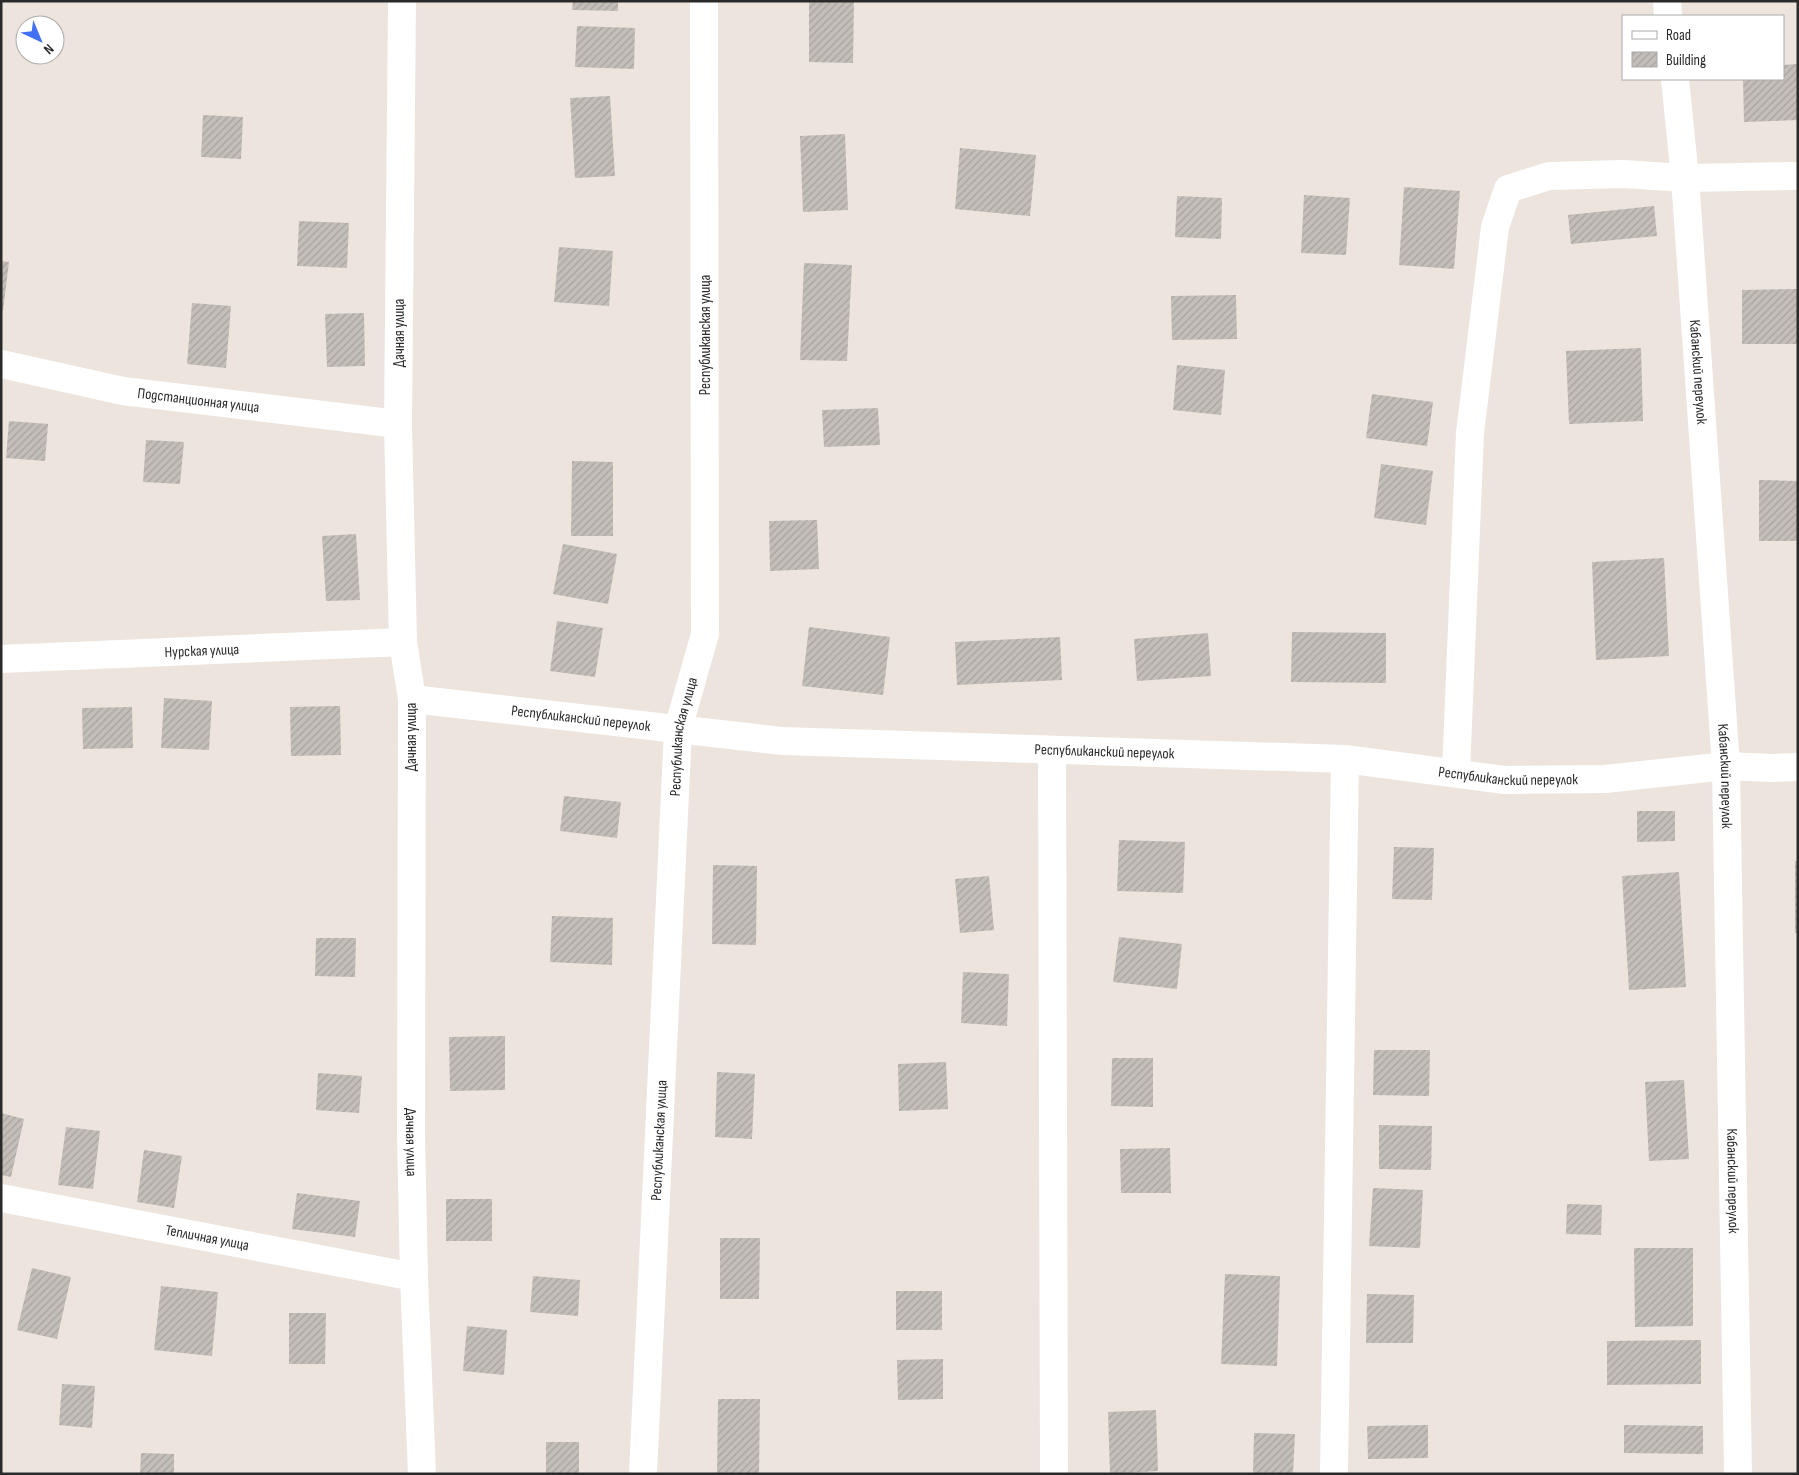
<svg xmlns="http://www.w3.org/2000/svg" width="1799" height="1475" viewBox="0 0 1799 1475" font-family="'Sofia Sans Condensed',sans-serif">
  <style>
    .building { fill: url(#building-hatch) }
    .lines { fill: none; stroke-linecap: round; stroke-linejoin: round }
    .minor { stroke: #fff; stroke-width: 28 }
    .labels { text-anchor: middle; stroke-width: 4; stroke-linejoin: round; paint-order: stroke }
    .street-label { font-size: 15px; fill: #2a2a2a; stroke: #fff }
  </style>
  <defs>
    <pattern id="building-hatch" width="6" height="6" patternUnits="userSpaceOnUse" patternTransform="scale(1.25)"><rect width="6" height="6" fill="#c4beb9"/><path d="M-1 1l2-2M0 6l6-6M5 7l2-2" fill="none" stroke="#a9a39f"/></pattern>
  </defs>
  <rect width="100%" height="100%" fill="#ece4dd"/>
  <path class="building" d="M573,1H618V11L572,10Z
    M809,1H854L853,63L809,62Z
    M577,26L635,28L634,69L575,67Z
    M1798,64V120L1744,122L1743,79H1783V65Z
    M610,96L615,176L575,178L570,98Z
    M203,115L243,117L241,159L201,157Z
    M845,134L848,210L803,212L800,136Z
    M960,148L1036,155L1030,216L955,209Z
    M1404,187L1460,191L1454,269L1399,265Z
    M1304,195L1350,198L1346,255L1301,253Z
    M1177,196L1222,198L1221,239L1175,237Z
    M1654,206L1657,236L1571,244L1568,215Z
    M299,221L349,223L347,268L297,266Z
    M559,247L613,251L609,306L554,302Z
    M1,261L9,262L3,311H1Z
    M804,263L852,265L847,361L800,360Z
    M1798,289V344H1742V290Z
    M1236,295L1237,339L1172,340L1171,296Z
    M192,303L231,306L226,368L187,364Z
    M364,313L365,366L327,367L325,314Z
    M1641,348L1643,421L1569,424L1566,351Z
    M1177,365L1225,370L1221,415L1173,410Z
    M1372,394L1433,402L1427,446L1366,438Z
    M878,408L880,445L824,447L822,410Z
    M9,421L48,424L45,461L6,458Z
    M146,440L184,442L180,484L143,482Z
    M572,461L613,462V536H571Z
    M1381,464L1433,471L1426,525L1374,518Z
    M1759,480L1798,481V541H1759Z
    M817,520L819,569L770,571L769,521Z
    M356,534L360,600L326,601L322,536Z
    M563,544L617,554L608,604L553,594Z
    M1664,558L1669,656L1596,660L1592,562Z
    M557,621L603,628L595,677L550,671Z
    M809,627L890,637L883,695L802,686Z
    M1292,632L1386,633V683L1291,682Z
    M1208,633L1211,676L1137,681L1134,639Z
    M1060,637L1062,680L957,685L955,642Z
    M164,698L212,701L209,750L161,748Z
    M340,706L341,755L291,756L290,707Z
    M132,707L133,748L83,749L82,708Z
    M564,796L621,802L617,838L560,831Z
    M1637,811H1675V841L1637,842Z
    M1119,840L1185,842L1183,893L1117,891Z
    M1394,847L1434,848L1432,900L1392,899Z
    M1795,861H1798V933H1795Z
    M713,865L757,866L756,945L712,944Z
    M1679,872L1686,987L1629,990L1622,876Z
    M989,876L994,930L960,933L955,879Z
    M552,916L613,918L612,965L550,962Z
    M1119,937L1182,944L1177,989L1113,982Z
    M316,938H356L355,977L315,976Z
    M963,972L1009,974L1007,1026L961,1023Z
    M505,1036V1090L450,1091L449,1037Z
    M1374,1050H1430L1429,1096L1373,1095Z
    M1112,1058H1153V1107L1111,1106Z
    M946,1062L948,1109L899,1111L898,1064Z
    M717,1072L755,1074L752,1139L715,1137Z
    M318,1073L362,1076L359,1113L316,1110Z
    M1684,1080L1689,1159L1649,1161L1645,1082Z
    M1,1113L24,1119L11,1177L1,1175Z
    M1379,1125L1432,1126L1431,1170L1379,1169Z
    M66,1127L100,1131L93,1189L58,1185Z
    M1170,1148L1171,1193H1121L1120,1149Z
    M144,1150L182,1156L174,1208L137,1202Z
    M1373,1188L1423,1190L1420,1248L1369,1246Z
    M297,1193L360,1201L355,1237L292,1229Z
    M446,1199H492V1241H446Z
    M1567,1204L1602,1205L1601,1235L1566,1234Z
    M720,1238H760L759,1299H720Z
    M1634,1248H1693V1326L1635,1327Z
    M32,1268L71,1277L57,1339L17,1330Z
    M1225,1274L1280,1276L1277,1366L1221,1364Z
    M533,1276L580,1280L578,1316L530,1312Z
    M161,1286L218,1292L212,1356L154,1350Z
    M896,1291H942V1330H896Z
    M1367,1294L1414,1295L1413,1343H1366Z
    M289,1313H326L325,1364H289Z
    M467,1326L507,1330L504,1375L463,1371Z
    M1701,1340V1384L1607,1385V1341Z
    M943,1359V1399L898,1400L897,1360Z
    M62,1384L95,1386L92,1428L59,1425Z
    M718,1399H760L759,1474H717Z
    M1156,1410L1158,1471L1110,1474L1108,1412Z
    M1428,1425V1458L1368,1459L1367,1426Z
    M1624,1425L1703,1426V1454L1624,1453Z
    M1254,1433L1295,1434L1293,1474H1253Z
    M546,1442H579V1474H546Z
    M141,1453L174,1454V1474H140Z"/>
  <g class="lines">
    <g class="minor">
      <path id="s1" d="M402,1L398,424L403,642L412,699L411,1135L414,1277L422,1474"/>
      <path d="M1667,1L1668,16"/>
      <path id="s2" d="M1675,79L1685,178L1726,766L1738,1474"/>
      <path id="s3" d="M1,364L123,391L398,424"/>
      <path id="s4" d="M1,659L403,642"/>
      <path id="s5" d="M412,699L782,741L1345,759L1505,780L1605,779L1726,766L1771,768L1798,767"/>
      <path d="M1052,750L1054,1474"/>
      <path d="M1456,772L1470,433L1495,227L1508,189L1549,176L1623,174L1685,178L1798,176"/>
      <path id="s6" d="M1,1198L414,1277"/>
      <path id="s7" d="M643,1474L678,729L705,634L704,1"/>
      <path d="M1334,1474L1345,759"/>
    </g>
  </g>
  <g class="labels">
    <g class="street-label">
      <text transform="translate(399 333) rotate(-90)" y="5">Дачная улица</text>
      <text transform="translate(705 335) rotate(-90)" y="5">Республиканская улица</text>
      <text dy="5" stroke="none"><textPath href="#s2" startOffset="294">Кабанский переулок</textPath></text>
      <text dy="5" stroke="none"><textPath href="#s3" startOffset="201">Подстанционная улица</textPath></text>
      <text dy="5" stroke="none"><textPath href="#s4" startOffset="201">Нурская улица</textPath></text>
      <text dy="5" stroke="none"><textPath href="#s5" startOffset="170">Республиканский переулок</textPath></text>
      <text transform="translate(411 737) rotate(-90)" y="5">Дачная улица</text>
      <text dy="5" stroke="none"><textPath href="#s7" startOffset="739">Республиканская улица</textPath></text>
      <text dy="5" stroke="none"><textPath href="#s5" startOffset="695">Республиканский переулок</textPath></text>
      <text dy="5" stroke="none"><textPath href="#s5" startOffset="1100">Республиканский переулок</textPath></text>
      <text dy="5" stroke="none"><textPath href="#s2" startOffset="699">Кабанский переулок</textPath></text>
      <text dy="5" stroke="none"><textPath href="#s7" startOffset="334">Республиканская улица</textPath></text>
      <text dy="5" stroke="none"><textPath href="#s1" startOffset="1142">Дачная улица</textPath></text>
      <text dy="5" stroke="none"><textPath href="#s2" startOffset="1104">Кабанский переулок</textPath></text>
      <text dy="5" stroke="none"><textPath href="#s6" startOffset="210">Тепличная улица</textPath></text>
    </g>
  </g>
  <rect width="1799" height="1475" fill="none" stroke="#2a2a2a" stroke-width="5"/>
  <rect x="1622" y="15" width="162" height="65" fill="#ffffff" stroke="#aaaaaa"/>
  <rect x="1632" y="31" width="25" height="8" fill="#ffffff" stroke="#aaaaaa"/>
  <text x="1666" y="40" font-size="15" fill="#2a2a2a">Road</text>
  <rect x="1632" y="52" width="25" height="15" fill="url(#building-hatch)" stroke="#aaaaaa"/>
  <text x="1666" y="65" font-size="15" fill="#2a2a2a">Building</text>
  <g transform="translate(40 40) rotate(136)"><circle r="24" fill="#ffffff" stroke="#aaaaaa"/>
  <path d="M0-4L9 19L0 12L-9 19Z" fill="#426ff4"/>
  <text y="-8" font-size="14" font-weight="bold" text-anchor="middle" fill="#2a2a2a">N</text>
  </g>
</svg>
